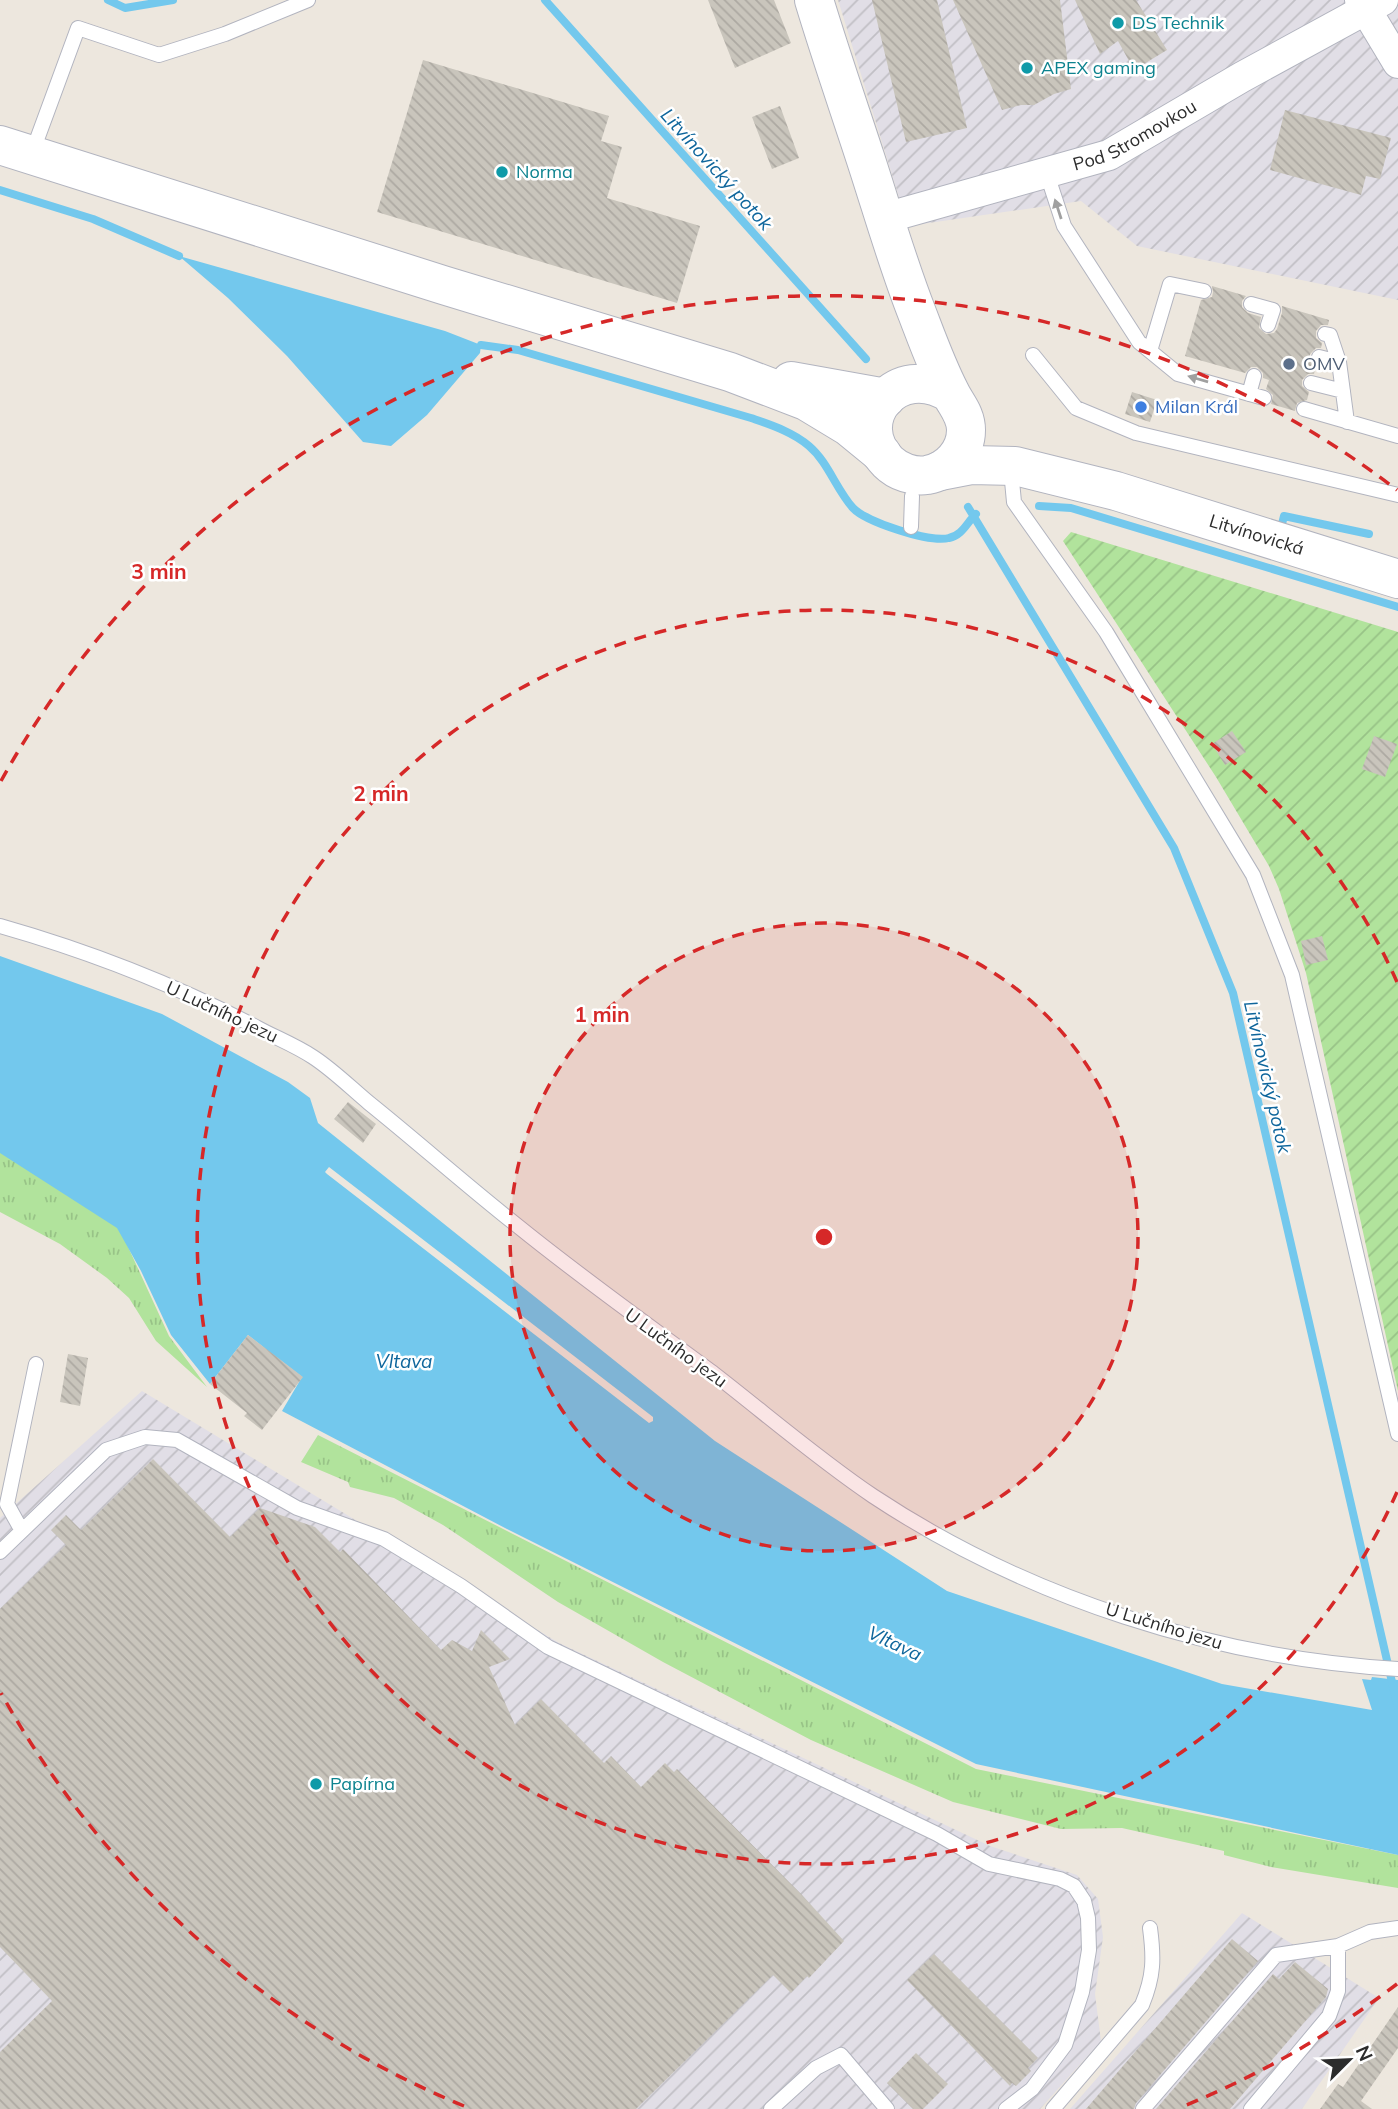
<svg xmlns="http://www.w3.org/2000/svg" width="1398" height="2109" viewBox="0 0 1398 2109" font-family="Mulish,sans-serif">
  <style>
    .industrial { fill: url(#industrial-furrows) }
    .grass { fill: url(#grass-tufts) }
    .garden { fill: url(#garden-furrows) }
    .water { fill: #73c8ed; fill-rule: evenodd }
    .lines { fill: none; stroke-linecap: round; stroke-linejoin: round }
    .stream { stroke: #73c8ed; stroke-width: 8 }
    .building { fill: url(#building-back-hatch) }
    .lane-casing { stroke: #b2b4bf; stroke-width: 16 }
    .street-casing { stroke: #b2b4bf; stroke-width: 32 }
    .secondary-casing { stroke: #b2b4bf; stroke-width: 40 }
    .lane { stroke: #fff; stroke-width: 14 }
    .street { stroke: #fff; stroke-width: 30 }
    .secondary { stroke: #fff; stroke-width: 38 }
    .oneway { fill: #a0a0a0 }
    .ring { fill: none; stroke: #d62828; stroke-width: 3.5; stroke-dasharray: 12 9 }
    .culture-dot { fill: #0f9aa8; stroke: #fff; stroke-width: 2.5 }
    .service-dot { fill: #5c6f8a; stroke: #fff; stroke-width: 2.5 }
    .shop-dot { fill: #3f7fe0; stroke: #fff; stroke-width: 2.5 }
    .labels { text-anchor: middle; stroke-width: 5; stroke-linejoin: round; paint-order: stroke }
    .culture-label { font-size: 18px; fill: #0d838f; stroke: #fff; text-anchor: start }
    .street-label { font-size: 18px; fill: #2c2c2c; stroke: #fff }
    .service-label { font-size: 18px; fill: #4e5e75; stroke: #fff; text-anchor: start }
    .shop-label { font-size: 18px; fill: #366cbe; stroke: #fff; text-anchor: start }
    .water-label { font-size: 19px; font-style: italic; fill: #0f669c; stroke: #fff }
    .centre { fill: #d62828; stroke: #fff; stroke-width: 3.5 }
    .ring-label { font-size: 21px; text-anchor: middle; font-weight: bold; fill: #d62828; stroke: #fff; stroke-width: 5; stroke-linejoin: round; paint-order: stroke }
  </style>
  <defs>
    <pattern id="industrial-furrows" width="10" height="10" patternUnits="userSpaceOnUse" patternTransform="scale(1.75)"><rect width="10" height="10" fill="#e1dee6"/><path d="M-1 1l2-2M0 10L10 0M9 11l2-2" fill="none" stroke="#c1bfc5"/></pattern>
    <pattern id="grass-tufts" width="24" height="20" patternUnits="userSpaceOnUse" patternTransform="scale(1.75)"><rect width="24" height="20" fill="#b1e39c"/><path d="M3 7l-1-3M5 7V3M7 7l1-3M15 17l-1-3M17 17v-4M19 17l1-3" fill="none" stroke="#98c387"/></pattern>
    <pattern id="garden-furrows" width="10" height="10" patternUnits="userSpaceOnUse" patternTransform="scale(1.75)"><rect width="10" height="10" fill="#b1e39c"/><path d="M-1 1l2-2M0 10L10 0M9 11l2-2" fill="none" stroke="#98c387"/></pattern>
    <pattern id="building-back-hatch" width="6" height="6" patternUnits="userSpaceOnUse" patternTransform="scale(1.75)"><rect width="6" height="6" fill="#c9c5bc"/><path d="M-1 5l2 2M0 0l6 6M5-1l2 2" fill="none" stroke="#ada9a2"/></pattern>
  </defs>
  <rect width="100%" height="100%" fill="#ede7de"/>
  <path class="industrial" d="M838,0H1398V300L1137,246L1081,201L908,226Z
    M142,1391L559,1643L990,1846L1077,1875L1098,1899L1103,1937L1095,1994L1101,2041L1040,2109H0V1518Z
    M1242,1913L1379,1998L1302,2109H1070Z"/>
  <path class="grass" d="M0,1150L118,1225L169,1336L207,1387L156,1341L129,1298L107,1278L60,1244L0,1212Z
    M318,1435L976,1769L1398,1855V1888L1271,1867L1224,1855V1851L1122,1828L1061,1829L953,1802L811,1740L663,1662L558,1602L443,1525L394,1498L350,1487L348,1482L301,1462Z"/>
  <path class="garden" d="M1071,532L1398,632V1391L1306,973L1279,889L1269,866L1216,777L1063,541Z"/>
  <path class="water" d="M179,256L445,331L481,345L480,353L427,415L391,446L363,442L287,356L228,298Z
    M0,956L162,1014L288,1082L310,1098L318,1123L715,1441L947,1591L1222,1684L1372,1710L1362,1679L1371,1680L1372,1677L1398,1680V1855L976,1764L505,1528L282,1411L302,1377L248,1335L210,1384L171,1335L141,1271L117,1228L0,1153ZM329,1167L653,1417V1421L649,1423L327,1174L325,1172Z"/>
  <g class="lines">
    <path class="stream" d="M108,0L125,8L173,0
      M545,0L866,359
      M0,190L93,219L179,256
      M481,345L518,350L751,418C771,425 793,432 809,446C828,462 836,489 853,508C866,522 930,543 949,538C963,535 967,522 976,514
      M1039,506L1071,508L1398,607
      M968,507L1174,848L1233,993L1398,1708
      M1282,524L1284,516L1369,534"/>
  </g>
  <path class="building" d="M708,0H774L791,43L735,68Z
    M872,0H937L967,128L906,142Z
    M953,0H1060L1071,89L1054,94L1034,105H1021L1002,110Z
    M1075,0H1136L1167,50L1134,70L1118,41L1100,54Z
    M423,60L609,116L601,141L622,147L607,198L700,226L677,303L377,212Z
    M780,106L799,158L772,169L752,117Z
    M1285,110L1391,138L1380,179L1366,176L1361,195L1270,170Z
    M1212,286L1246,296L1242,301V307L1248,313L1261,317L1259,328L1266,334L1274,333L1277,329L1282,313V306L1329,320L1328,325H1321L1316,331V338L1322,343L1321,348H1316L1310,354V360L1316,366L1314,374H1308L1302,380V386L1309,392L1307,400L1297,403L1295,411L1271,404L1273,395L1266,389L1269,380L1263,378V373L1257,367H1251L1245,373L1185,356L1201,300L1212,297L1213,292Z
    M1132,392L1157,400L1150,422L1125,414Z
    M1232,731L1246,752L1225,765L1212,744Z
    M1374,736L1397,744L1385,777L1362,769Z
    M1322,936L1328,960L1306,965L1301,941Z
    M348,1102L376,1124L363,1143L334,1119Z
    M248,1335L303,1377L262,1430L244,1416L247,1413L210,1384Z
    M68,1354L88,1358L80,1406L60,1402Z
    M153,1459L230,1537L260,1508L315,1527L340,1552L343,1549L441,1650L452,1640L472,1651L481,1630L510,1659L489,1667L515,1725L541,1699L604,1763L611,1756L641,1787L665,1763L674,1772L677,1769L802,1895L844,1941L809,1978L807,1976L791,1993L773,1975L636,2109H0V2052L52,2001L0,1947V1609L66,1545L51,1530L66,1515L81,1530Z
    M1232,1939L1258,1961L1136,2103L1134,2109H1086Z
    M934,1954L1038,2058L1028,2068L1031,2071L1016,2086L1012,2083L1010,2086L907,1980Z
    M1295,1962L1328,1989L1326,1997L1230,2109H1156L1273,1974L1279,1979Z
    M1398,2007V2048L1361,2101L1372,2109H1320L1338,2084L1343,2087Z
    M916,2053L948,2084L923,2109H913L887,2083Z"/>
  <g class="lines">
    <defs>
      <path id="lane" d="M32,153L78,28L159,55L225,34L308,0
        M1046,171L1064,226L1139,342L1178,374L1264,398
        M1251,304L1273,310L1268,325
        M1325,334L1330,335L1339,362L1347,422
        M1150,351L1170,284L1204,291
        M1033,355L1076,408L1136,433L1398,495
        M1319,357L1339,362
        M1311,383L1343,391
        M1249,394L1254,376
        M1304,409L1398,436
        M1012,481L1014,502L1106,632L1253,875L1292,975L1398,1434
        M911,527L912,496
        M0,926C88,951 175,985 256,1027C274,1037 295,1045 313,1057C333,1070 351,1088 369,1103C420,1144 468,1187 519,1227C582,1278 648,1325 713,1373C766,1414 818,1459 873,1496C1027,1598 1214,1658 1398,1669
        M22,1531L7,1504L36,1364
        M0,1552L106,1450L145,1437L177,1440L297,1508L384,1539L461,1586L548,1647L937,1834L989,1864L1060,1879L1074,1886L1084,1901L1088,1918L1089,1950L1082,1992L1065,2045L1032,2089L1006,2109
        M771,2109L816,2068L841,2055L887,2109
        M1053,2109L1142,2005C1154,1976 1154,1958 1150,1928
        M1143,2109L1276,1955L1338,1946
        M1251,2109L1329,2016L1338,1991V1946L1370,1932L1398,1928"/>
      <g id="street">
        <path d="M1360,0L1398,63"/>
        <path id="s1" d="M885,218L1109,155L1242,77L1383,0"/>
      </g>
      <g id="secondary">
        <path d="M814,0C830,53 848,105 865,157C882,209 897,262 917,313C927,339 937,367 950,392C956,405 966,414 966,430C966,452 949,471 927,475C914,477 898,472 888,462C847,421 897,359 951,394"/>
        <path d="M0,145L443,285L730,372L806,401L849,427L882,454"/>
        <path d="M791,381L886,398"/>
        <path id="s2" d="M940,471L971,465L1015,466L1116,491L1398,579"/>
      </g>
    </defs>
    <use href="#lane" class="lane-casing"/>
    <use href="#street" class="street-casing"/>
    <use href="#secondary" class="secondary-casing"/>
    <use href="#lane" class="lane"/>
    <use href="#street" class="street"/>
    <use href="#secondary" class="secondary"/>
  </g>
  <defs><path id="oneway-solid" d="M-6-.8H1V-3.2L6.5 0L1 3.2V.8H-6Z" transform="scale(1.75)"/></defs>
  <g class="oneway">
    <use href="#oneway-solid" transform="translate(1058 209) rotate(-108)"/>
    <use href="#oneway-solid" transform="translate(1198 379) rotate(-164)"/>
  </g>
  <circle cx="824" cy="1237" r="314" fill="#d62828" fill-opacity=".12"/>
  <g class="ring">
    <circle cx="824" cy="1237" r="314"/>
    <path d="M1397 1492A627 627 0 1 1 1397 982"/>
    <path d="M1397 1984A941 941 0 0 1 1184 2106M464 2106A941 941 0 0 1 1 1693M1 781A941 941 0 0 1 1397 490"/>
  </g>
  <g class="culture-dot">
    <circle cx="1118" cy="23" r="7"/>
    <circle cx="1027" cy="68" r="7"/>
    <circle cx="502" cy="172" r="7"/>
    <circle cx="316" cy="1784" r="7"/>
  </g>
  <circle class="service-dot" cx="1289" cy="364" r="7"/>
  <circle class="shop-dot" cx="1141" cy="407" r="7"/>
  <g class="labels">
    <g class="culture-label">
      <text x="1132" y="29">DS Technik</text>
      <text x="1041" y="74">APEX gaming</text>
      <text x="516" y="178">Norma</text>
      <text x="330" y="1790">Papírna</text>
    </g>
    <g class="street-label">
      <text dy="6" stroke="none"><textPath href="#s1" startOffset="264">Pod Stromovkou</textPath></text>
      <text dy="6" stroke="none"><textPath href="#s2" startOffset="327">Litvínovická</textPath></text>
      <text transform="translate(222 1012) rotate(25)" y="6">U Lučního jezu</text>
      <text transform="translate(676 1348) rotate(36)" y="6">U Lučního jezu</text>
      <text transform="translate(1164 1626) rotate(17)" y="6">U Lučního jezu</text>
    </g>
    <g class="service-label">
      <text x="1303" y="370">OMV</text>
    </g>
    <g class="shop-label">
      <text x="1155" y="413">Milan Král</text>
    </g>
    <g class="water-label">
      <text transform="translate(717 169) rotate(48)" y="7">Litvínovický potok</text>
      <text transform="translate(1268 1077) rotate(77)" y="7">Litvínovický potok</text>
      <text x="404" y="1368">Vltava</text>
      <text transform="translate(895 1643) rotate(25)" y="7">Vltava</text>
    </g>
  </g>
  <circle cx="824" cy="1237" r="10" class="centre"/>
  <g class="ring-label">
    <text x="159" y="579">3 min</text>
    <text x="381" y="801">2 min</text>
    <text x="602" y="1022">1 min</text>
  </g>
  <g transform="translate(1349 2060) rotate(66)" stroke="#ffffff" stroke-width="5" paint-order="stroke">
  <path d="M0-5L12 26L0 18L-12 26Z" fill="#2c2c2c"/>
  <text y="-10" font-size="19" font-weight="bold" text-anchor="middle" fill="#2c2c2c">N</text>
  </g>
</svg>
